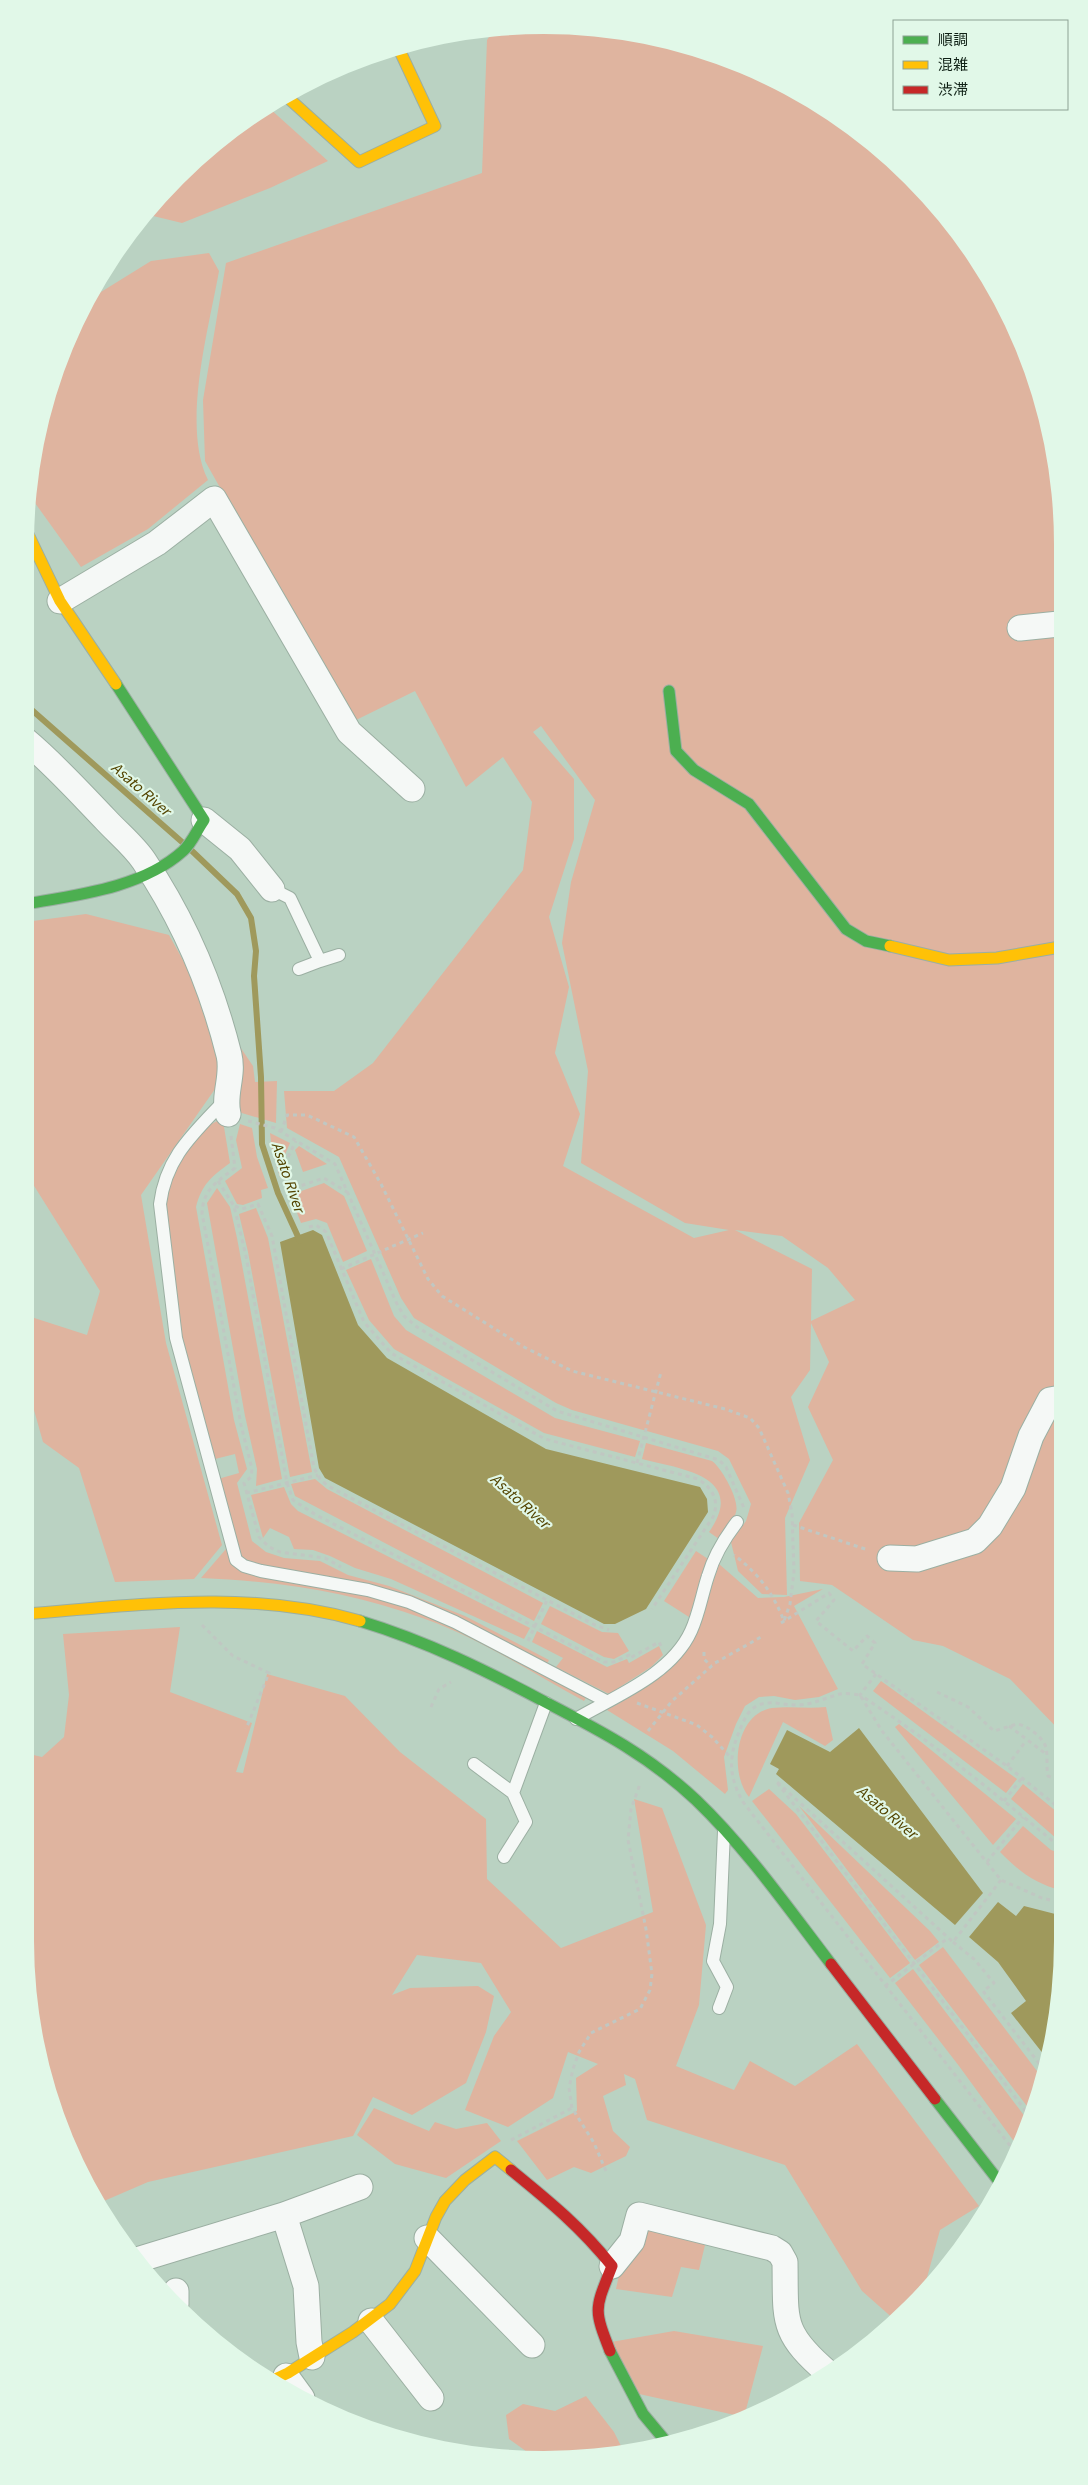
<svg xmlns="http://www.w3.org/2000/svg" width="1088" height="2485" viewBox="0 0 1088 2485" font-family="Georgia,'Noto Sans JP',serif">
  <style>
    .green { fill: #dfb49f; fill-rule: evenodd }
    .water { fill: #9f995c }
    .lines { fill: none; stroke-linecap: round; stroke-linejoin: round }
    .stream { stroke: #9f995c; stroke-width: 6 }
    .lane-casing { stroke: #9bafa2; stroke-width: 14 }
    .street-casing { stroke: #9bafa2; stroke-width: 27 }
    .fast-casing { stroke: #9bafa2; stroke-width: 13 }
    .slow-casing { stroke: #9bafa2; stroke-width: 13 }
    .jam-casing { stroke: #9bafa2; stroke-width: 13 }
    .path { stroke: #c0c7c2; stroke-width: 3; stroke-dasharray: 4 4; stroke-linecap: butt }
    .lane { stroke: #f5f8f6; stroke-width: 12 }
    .street { stroke: #f5f8f6; stroke-width: 25 }
    .fast { stroke: #4caf50; stroke-width: 11 }
    .slow { stroke: #ffc107; stroke-width: 11 }
    .jam { stroke: #c62828; stroke-width: 11 }
    .labels { text-anchor: middle; stroke-width: 4.5; stroke-linejoin: round; paint-order: stroke }
    .water-label { font-size: 14px; font-style: italic; fill: #534401; stroke: #e1f8e8 }
  </style>
  <rect width="100%" height="100%" fill="#bad2c2"/>
  <path class="green" d="M510,26L612,29L711,53L833,113L911,177L956,228L1023,345L1059,476L1062,1733L1010,1679L943,1646L913,1640L832,1585L800,1581L799,1523L833,1460L808,1407L829,1362L811,1323L810,1370L791,1397L810,1460L785,1518L787,1595L762,1594L738,1571L731,1542L746,1521L751,1504L729,1459L718,1451L572,1410L556,1403L414,1318L401,1298L339,1157L287,1128L284,1091H334L373,1063L523,870L532,802L503,757L466,787L415,691L352,722L205,461L203,400L226,263L482,173L487,40L494,29ZM541,726L595,800L571,882L562,943L588,1071L581,1163L685,1223L729,1230L694,1238L563,1166L580,1114L555,1053L569,987L549,917L574,839V779L533,732ZM735,1230L782,1236L828,1268L855,1300L811,1321L812,1269Z
    M268,107L328,161L270,188L182,223L145,214L154,202L228,132Z
    M209,253L219,271C209,329 181,425 208,480L148,529L81,567L30,496L35,443L53,377L88,300L151,261Z
    M86,914L169,935L194,980L225,1059L215,1089L141,1195L166,1343L222,1545L194,1579L115,1582L79,1468L43,1442L25,1378V1315L87,1335L100,1291L31,1181L25,1166V922Z
    M232,1035L253,1066L255,1082L277,1081L276,1123L235,1111Z
    M217,1121H223L230,1163C211,1177 202,1184 196,1207L234,1420L247,1469L237,1483L252,1541L266,1552L284,1558L320,1561L348,1575L389,1586L465,1616L549,1660L547,1664L450,1614L311,1576L249,1562L242,1557L218,1479L239,1473L235,1454L215,1459L183,1345L166,1209L167,1186L180,1157L206,1127Z
    M240,1124L252,1128L257,1157L268,1188L261,1190L262,1198L243,1205L237,1204L225,1181L242,1168L236,1140Z
    M270,1133L290,1143L284,1157L277,1160L283,1176L280,1177L272,1150Z
    M299,1146L327,1164L303,1172L295,1150Z
    M324,1183L344,1196L367,1251L343,1262L327,1223L316,1219L301,1223L290,1195Z
    M217,1188L230,1207L237,1238L282,1479L256,1486L257,1469L245,1416L207,1203Z
    M256,1208L268,1238L312,1472L290,1477L248,1252L239,1214Z
    M371,1259L394,1316L406,1330L555,1418L640,1441L635,1457L544,1433L394,1349L369,1320L346,1270Z
    M646,1443L712,1461C721,1467 740,1500 736,1512C734,1522 725,1531 719,1539L709,1532C748,1476 681,1469 642,1459Z
    M315,1479L327,1489L543,1603L534,1621L295,1496L291,1484Z
    M284,1487L291,1504L298,1511L530,1628L524,1639L391,1579L355,1568L330,1556L313,1550L294,1549L289,1537L270,1528L263,1538L251,1495Z
    M226,1549L232,1561L363,1592L419,1609L587,1696L584,1701C532,1673 481,1639 425,1619C352,1592 278,1581 201,1578Z
    M696,1551L708,1559L689,1617L664,1601Z
    M719,1564L758,1598L784,1597L823,1589L794,1606L838,1689L819,1697L795,1700L774,1696L759,1697L745,1706L736,1724L724,1757L728,1790L725,1794L673,1751L607,1710L637,1693L663,1673L696,1635Z
    M550,1606L602,1632L618,1633L629,1651L614,1659L604,1657L541,1624Z
    M180,1627L170,1692L252,1723L236,1772L243,1773L267,1674L345,1696L400,1752L486,1819L487,1879L561,1948L653,1912L634,1799L662,1808L706,1925L699,2005L676,2066L734,2090L750,2061L795,2086L857,2044L979,2206L940,2230L922,2296L896,2321L862,2291L785,2165L647,2120L635,2079L624,2074L626,2085L603,2096L613,2131L630,2147L626,2156L591,2173L574,2167L547,2180L517,2141L577,2111L576,2078L598,2064L568,2052L553,2098L508,2127L465,2110L494,2036L511,2012L481,1963L417,1955L392,1995L410,1988L478,1986L494,1996L486,2032L466,2083L412,2115L373,2097L353,2136L148,2182L97,2204L53,2108L35,2042L25,1941V1753L42,1757L64,1737L69,1695L63,1634Z
    M537,1631L607,1667L627,1659L629,1663L659,1646L663,1655L651,1667L609,1694L556,1667L563,1658L532,1642Z
    M881,1681L1017,1779L1006,1793L873,1691Z
    M826,1707L833,1740L825,1746L783,1722L749,1797C729,1773 735,1714 772,1708C790,1706 808,1709 826,1707Z
    M899,1724L1016,1819L993,1845L895,1727Z
    M1023,1784L1063,1817V1841L1057,1839L1011,1799Z
    M769,1789L796,1814L910,1963L890,1978L752,1801Z
    M799,1806L930,1931L939,1942L915,1960Z
    M1023,1826L1051,1850L1063,1854V1891C1034,1883 1021,1873 1000,1852Z
    M943,1947L1043,2079L1033,2114L919,1965Z
    M913,1969L1029,2122L1018,2147L959,2066L895,1983Z
    M374,2108L429,2131L435,2122L456,2129L487,2123L501,2141L446,2178L395,2164L357,2135Z
    M650,2223L706,2241L699,2270L681,2267L672,2297L616,2289L621,2266Z
    M674,2331L763,2346L744,2417L639,2394L611,2342Z
    M586,2396L614,2432L624,2452L537,2459L509,2439L506,2415L523,2404L555,2411Z"/>
  <path class="water" d="M313,1230L322,1235L358,1325L387,1358L546,1449L700,1487L707,1499L708,1512L646,1609L615,1624H604L325,1478L319,1468L280,1242Z
    M859,1728L983,1893L955,1925L776,1774L779,1769L770,1764L787,1730L830,1752Z
    M998,1902L1016,1916L1024,1906L1063,1916C1063,1962 1060,2017 1048,2060L1011,2013L1026,2001L998,1962L969,1937Z"/>
  <g class="lines">
    <path class="stream" d="M25,704L182,842
      M191,850L237,894L251,918L256,951L254,976L261,1077L262,1144L278,1193L300,1241"/>
    <defs>
      <path id="lane" d="M272,889L290,898L320,961L299,969
        M320,961L339,955
        M224,1101C193,1134 166,1157 160,1204L176,1338L236,1560L244,1566L261,1571L368,1590L409,1602L455,1622L606,1701
        M576,1719C615,1696 671,1675 691,1631C699,1614 702,1594 708,1576C714,1555 724,1539 737,1522
        M474,1764L513,1793
        M504,1857L526,1822L513,1793L546,1703
        M719,2008L727,1987L713,1961L720,1924L724,1831"/>
      <path id="street" d="M60,601L157,543L214,499L349,732L412,789
        M1020,628L1059,624
        M25,740C54,764 79,792 106,820C118,833 134,846 144,861C183,919 212,987 229,1055C234,1076 223,1094 228,1114
        M204,820L240,849L272,889
        M890,1558L917,1559L975,1541L990,1526L1013,1488L1031,1436L1050,1400L1061,1398
        M284,2215L360,2187
        M427,2238L532,2345
        M137,2260L284,2215L306,2286L309,2342L312,2357
        M612,2266L632,2241L639,2215L772,2248L780,2253L785,2262C786,2321 780,2332 828,2373
        M176,2291V2304
        M371,2321L431,2398
        M286,2376L302,2398"/>
      <path id="fast" d="M669,691L676,751L694,770L749,804L846,929L866,941L890,946
        M25,904C77,895 142,888 183,851C192,843 197,830 204,820L116,684
        M360,1621C426,1641 487,1671 547,1703C603,1732 649,1756 696,1800C747,1849 788,1908 831,1964
        M935,2099L1001,2184
        M610,2351L643,2414L668,2444"/>
      <path id="slow" d="M286,96L359,162L435,126L398,47
        M26,530L60,601L116,684
        M890,946L949,960L997,958L1060,947
        M25,1614C137,1605 250,1589 360,1621
        M271,2381L288,2373L353,2332L390,2304L415,2271L436,2217L445,2201L465,2180L495,2157L511,2170"/>
      <path id="jam" d="M831,1964L935,2099
        M511,2170C549,2201 581,2227 612,2266C595,2309 593,2308 610,2351"/>
    </defs>
    <use href="#lane" class="lane-casing"/>
    <use href="#street" class="street-casing"/>
    <use href="#fast" class="fast-casing"/>
    <use href="#slow" class="slow-casing"/>
    <use href="#jam" class="jam-casing"/>
    <path class="path" d="M248,1121L275,1128L335,1164L397,1304L404,1316L417,1327L557,1411L719,1460L726,1467L744,1508
      M281,1132L287,1115H307L354,1137L381,1184L428,1279L442,1296L524,1347L572,1371L725,1409L750,1418L759,1428L788,1493L792,1513L794,1572L790,1604L784,1621C773,1593 758,1573 734,1555
      M231,1136L235,1168C218,1181 203,1189 202,1213L241,1425L252,1469L251,1477L244,1483L259,1537L269,1547L280,1552L325,1558L341,1567
      M288,1157L296,1141
      M218,1181L234,1206L246,1256L287,1483L293,1500L316,1515L604,1662H614L629,1655L630,1658L659,1642L661,1646
      M294,1188L324,1178L347,1192
      M235,1206L242,1209L258,1204L272,1236L314,1468L320,1479L328,1486L595,1625L609,1630
      M309,1227L316,1225L326,1232L364,1322L391,1353L545,1439L698,1479C712,1488 720,1500 713,1517L652,1609
      M341,1269L423,1233
      M637,1463L661,1372
      M246,1493L318,1475
      M793,1525L868,1550
      M781,1623L829,1593L834,1600L816,1621L853,1651L867,1636L875,1643L862,1664L1007,1766L1063,1811
      M202,1625L233,1656L269,1673L246,1729
      M528,1641L547,1600
      M704,1652V1659L711,1666
      M876,1674L860,1695C928,1739 991,1790 1054,1842L1063,1846
      M937,1692L968,1707L994,1731L1017,1724C1027,1725 1044,1738 1046,1748C1048,1757 1046,1767 1048,1776L1063,1782
      M637,1703L697,1725L712,1737L731,1758
      M431,1707L439,1689L451,1682
      M1009,1726L1046,1754
      M648,1731L672,1701L715,1663L761,1637
      M1007,1766L1026,1741
      M1004,1801L1022,1778
      M987,1862L1023,1817
      M1001,1880L953,1942L776,1781L1031,2118
      M953,1942L974,1959L994,1983L983,1991L1045,2071
      M885,1986L948,1938
      M511,2140L572,2108
      M1015,2152L743,1802C727,1774 729,1753 742,1725C745,1718 748,1711 755,1707C768,1699 782,1705 796,1705C812,1705 825,1698 840,1694C846,1693 854,1694 860,1695L882,1731L1001,1880L1042,1898L1063,1903
      M606,2171L594,2143L572,2108L569,2088L573,2069L579,2052L591,2033L640,2009L650,1990L652,1974L646,1929L628,1840L631,1809L640,1784"/>
    <use href="#lane" class="lane"/>
    <use href="#street" class="street"/>
    <use href="#fast" class="fast"/>
    <use href="#slow" class="slow"/>
    <use href="#jam" class="jam"/>
  </g>
  <g class="labels">
    <g class="water-label">
      <text transform="translate(141 789) rotate(41)" y="5">Asato River</text>
      <text transform="translate(288 1177) rotate(71)" y="5">Asato River</text>
      <text transform="translate(520 1501) rotate(42)" y="5">Asato River</text>
      <text transform="translate(887 1812) rotate(40)" y="5">Asato River</text>
    </g>
  </g>
  <path d="M0 0H1088V2485H0ZM544 34H544A510 510 0 0 1 1054 544V1941A510 510 0 0 1 544 2451H544A510 510 0 0 1 34 1941V544A510 510 0 0 1 544 34Z" fill="#e1f8e8" fill-rule="evenodd"/>
  <rect x="893" y="20" width="175" height="90" fill="#e1f8e8" stroke="#8da294"/>
  <rect x="903" y="36" width="25" height="8" fill="#4caf50" stroke="#8da294"/>
  <text x="938" y="45" font-size="15" fill="#0f2015">順調</text>
  <rect x="903" y="61" width="25" height="8" fill="#ffc107" stroke="#8da294"/>
  <text x="938" y="70" font-size="15" fill="#0f2015">混雑</text>
  <rect x="903" y="86" width="25" height="8" fill="#c62828" stroke="#8da294"/>
  <text x="938" y="95" font-size="15" fill="#0f2015">渋滞</text>
</svg>
